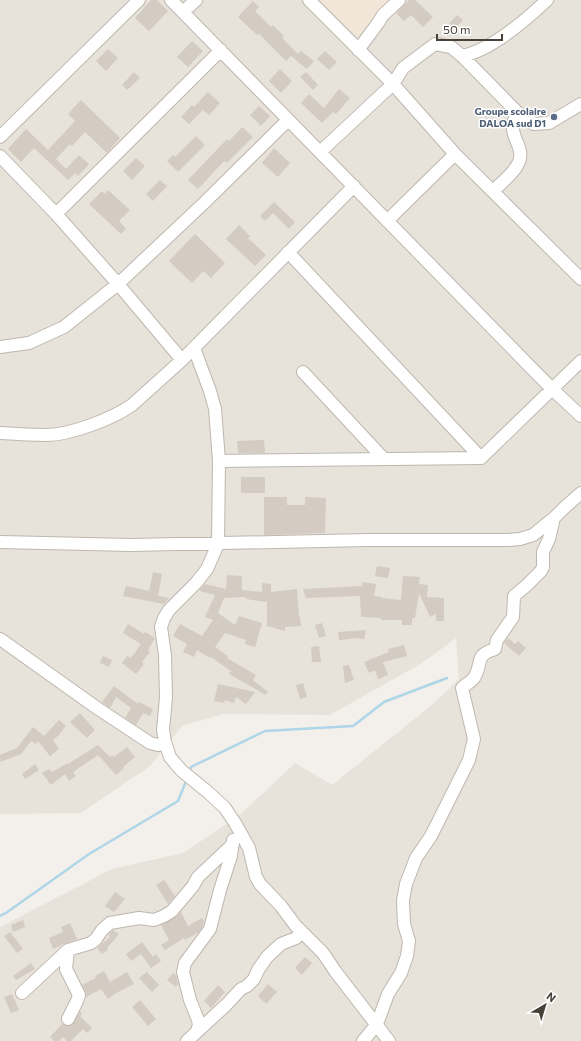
<svg xmlns="http://www.w3.org/2000/svg" width="581" height="1041" viewBox="0 0 581 1041" font-family="Commissioner,sans-serif">
  <style>
    .residential { fill: #e7e2da }
    .commercial { fill: #f2e6d9 }
    .lines { fill: none; stroke-linecap: round; stroke-linejoin: round }
    .stream { stroke: #afd5e8; stroke-width: 2.5 }
    .building { fill: #d4cbc2 }
    .minor-casing { stroke: #beb7ae; stroke-width: 14 }
    .minor { stroke: #fff; stroke-width: 12 }
    .service-dot { fill: #5c6f8a; stroke: #fff; stroke-width: 1.5 }
    .labels { text-anchor: middle; stroke-width: 3; stroke-linejoin: round; paint-order: stroke }
    .service-label { font-size: 10px; font-weight: bold; fill: #4e5e75; stroke: #fff; text-anchor: end }
  </style>
  <rect width="100%" height="100%" fill="#f3f0eb"/>
  <path class="residential" d="M0,0H581V1041H0V927L112,869L183,853L240,815L295,763L332,785L432,705L459,679L456,638L422,663L330,715L223,714L182,726L150,766L81,813L0,814Z"/>
  <path class="commercial" d="M319,0H394L357,37Z"/>
  <g class="lines">
    <path class="stream" d="M189,773L191,767L265,731L353,726L384,702L447,678
      M0,916L6,913L89,854L178,801L187,779"/>
  </g>
  <path class="building" d="M151,0H157L168,11L149,31L135,18Z
    M409,0H415L433,17L423,27L411,15L404,21L396,13Z
    M253,1L259,7L255,11L271,27L273,25L284,36L282,38L298,54L301,51L314,61L307,69L291,56L286,61L259,34L257,35L238,17Z
    M457,15L463,20L452,31L447,26Z
    M192,41L203,51L188,67L177,57Z
    M108,49L118,58L106,71L96,61Z
    M325,51L337,62L329,70L317,59Z
    M280,69L292,81L281,93L269,81Z
    M134,72L140,78L127,90L122,85Z
    M306,72L318,85L313,90L300,77Z
    M339,89L350,98L336,114L333,112L322,123L301,103L309,94L324,108Z
    M208,92L220,103L209,115L203,110L189,124L181,117L192,105L194,107Z
    M81,100L120,138L107,153L85,132L72,146L70,144L56,159L66,169L79,155L89,164L78,176L75,173L68,180L34,148L21,162L8,149L26,129L48,150L75,121L68,114Z
    M259,106L270,116L261,126L250,115Z
    M242,127L253,137L227,163L224,161L198,189L188,180L227,139L229,141Z
    M196,136L205,145L178,172L167,161L173,155L175,157Z
    M274,148L290,163L278,177L262,163Z
    M136,158L145,166L132,180L123,171Z
    M160,180L167,186L153,201L146,194Z
    M108,190L130,210L119,221L126,229L121,234L89,204L102,191L105,194Z
    M274,202L295,222L289,229L273,213L265,221L260,216Z
    M239,225L250,236L248,238L266,255L255,266L226,239Z
    M195,234L225,263L211,278L203,271L192,283L169,261Z
    M264,440L265,453H238L237,441Z
    M241,477H265V493H241Z
    M264,497H287V505H305V497L326,498L325,533L264,535Z
    M377,566L390,568L388,578L375,576Z
    M153,572L162,574L158,596L169,598L164,604L123,596L126,586L149,591Z
    M227,575L242,576V590L262,592V583L271,584V592L297,589L299,617L300,616L301,626L285,627V631L267,626V602L246,599V597L224,598L218,613L235,625L239,616L262,623L255,647L245,644L246,640L225,633L215,647L228,656L227,658L256,675L253,680L268,692L266,695L229,674L231,671L211,657L210,658L197,650L194,657L183,652L187,644L173,636L180,624L202,636L213,620L205,617L215,595L200,591V590L205,584L226,589Z
    M403,576L420,577L419,584L428,585L427,597L444,598V621H436V614L430,617L419,593L415,618H412V625H402V620H381V618L361,617L360,596L306,598L303,589L362,586V582L376,584L374,596L382,597L381,598L401,600Z
    M322,623L326,636L319,638L315,625Z
    M128,624L144,634L145,632L155,638L148,650L150,652L142,662L144,664L136,674L122,663L127,656L131,658L141,644L123,633Z
    M366,630L364,639L356,638L339,640L338,632Z
    M508,638L515,644L518,641L526,648L519,656L504,643Z
    M404,645L407,656L383,662L388,675L378,679L375,670L369,673L364,662L389,652L388,649Z
    M319,646L321,662H312L311,647Z
    M103,656L112,660L109,667L100,663Z
    M349,665L354,680L345,683L343,666Z
    M303,683L307,697L300,699L296,685Z
    M218,684L255,692L246,704L236,697L234,703L225,700L224,703L214,701Z
    M114,686L138,704L139,702L153,709L150,716L143,713L136,725L125,718L131,708L116,697L110,708L102,702Z
    M80,713L95,730L87,738L70,722Z
    M59,720L66,726L58,736L53,740L59,749L50,756L38,741L36,744L31,741L21,754L0,762V755L17,748L33,727L44,736Z
    M98,745L110,757L112,755L114,757L127,747L135,757L123,767L124,768L116,775L98,755L73,772L76,776L69,781L65,774L51,785L42,773L49,769L52,772L68,763V764Z
    M35,764L39,770L25,779L22,774Z
    M164,880L175,896L168,904L156,885Z
    M115,892L125,899L114,912L105,906Z
    M181,912L188,926L202,918L204,921L203,926L199,932L185,940L184,938L165,950L161,945L169,940L161,925L176,917Z
    M23,920L25,927L13,932L11,925Z
    M70,923L77,939L66,943L53,949L49,938L63,932L61,927Z
    M113,930L119,934L107,948L108,950L102,954L97,948L110,937L108,935Z
    M10,932L23,949L17,953L4,936Z
    M142,942L153,957L156,954L161,961L151,968L141,954L131,961L126,954Z
    M305,957L312,963L302,975L295,968Z
    M31,963L35,969L16,980L13,976Z
    M104,971L110,982L127,972L134,984L116,993L108,999L101,989L86,997V992L82,985L96,978L95,976Z
    M147,972L159,985L152,992L139,978Z
    M173,973L176,975L178,984L176,987L167,980Z
    M268,984L277,992L266,1004L258,996Z
    M218,985L225,992L211,1008L204,1001Z
    M12,994L19,1010L11,1013L4,997Z
    M140,1000L156,1019L148,1026L132,1007Z
    M80,1011L82,1014L80,1016L92,1028L87,1033L83,1029L71,1041H67L63,1037L59,1041H54L50,1037L62,1024L68,1026L72,1025Z"/>
  <g class="lines">
    <defs>
      <path id="minor" d="M171,0L552,389L581,416
        M309,0L393,84L455,154L581,279
        M183,12L196,0
        M358,50L378,23L383,15L399,0
        M462,56L518,113L534,124L549,123L581,104
        M0,137L139,0
        M320,152L393,84L403,68L435,44L451,47L462,56C491,50 526,20 547,0
        M0,156L56,214L118,284L182,360
        M493,191C501,183 513,174 518,164C526,149 511,139 513,125C513,121 516,116 518,113
        M56,214L221,50
        M387,221L455,154
        M288,252L481,458
        M0,347L29,343L64,327L118,284L204,203L288,120
        M194,348L210,391L215,409L219,461L218,544L207,569L196,583L169,610L164,618L161,627L165,655L166,697L163,730L165,742L170,757L175,763L182,771L209,793L225,808L235,823L249,848L256,877L260,884L281,906L295,925L323,953L335,971L389,1041
        M303,372L384,459
        M0,433C15,434 31,435 46,435C70,435 112,419 132,405L182,360L354,186
        M219,461L481,458L581,361
        M0,542L131,545L367,540H508L520,539L533,535L554,518L564,508L581,493
        M0,639L97,708L150,743L158,745L165,742
        M22,993L68,950L91,943L96,939L102,930L110,923L139,918L154,920L164,916L172,911L193,886L198,877L233,844
        M68,1019L77,1001L79,995L66,969L68,950
        M197,1031L199,1025L198,1020L190,1000L183,972L185,963L210,929L220,890L231,856L233,840
        M187,1041L226,1005L241,989L247,986L254,979L258,970L267,957L281,944L296,938L299,934V929
        M363,1041L377,1024L388,994L401,973L407,956L409,941L404,924L403,900L406,884L416,858L431,836L469,760L474,739L462,688C466,684 471,682 474,678C484,662 473,656 495,649L497,640L513,617L514,596L527,585L541,571L543,567V552L549,539L554,518"/>
    </defs>
    <use href="#minor" class="minor-casing"/>
    <use href="#minor" class="minor"/>
  </g>
  <circle class="service-dot" cx="554" cy="117" r="4"/>
  <g class="labels">
    <g class="service-label">
      <text x="546" y="115">Groupe scolaire<tspan x="546" dy="12">DALOA sud D1</tspan></text>
    </g>
  </g>
  <g transform="translate(545 1005) rotate(38)" stroke="#ffffff" stroke-width="3" paint-order="stroke">
  <path d="M0-3L7 15L0 10L-7 15Z" fill="#47413a"/>
  <text y="-6" font-size="11" font-weight="bold" text-anchor="middle" fill="#47413a">N</text>
  </g>
  <path d="M437 34v6h65v-6" fill="none" stroke="#47413a" stroke-width="2"/>
  <text x="443" y="34" font-size="12" fill="#47413a" stroke="#ffffff" stroke-width="3" paint-order="stroke">50 m</text>
</svg>
